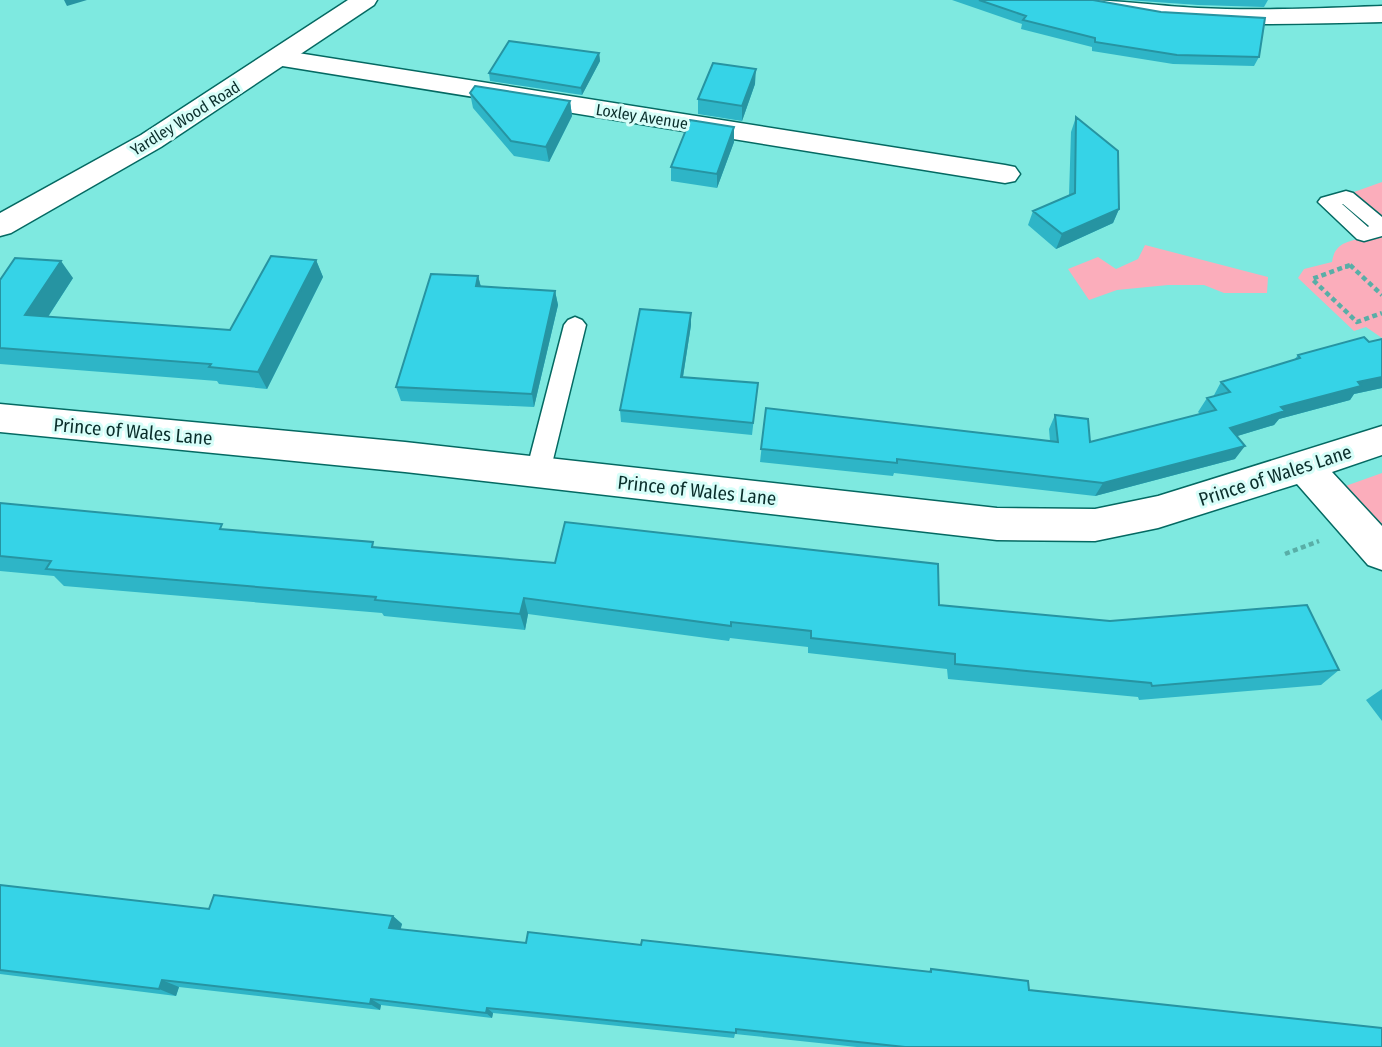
<svg xmlns="http://www.w3.org/2000/svg" width="1382" height="1047" viewBox="0 0 1382 1047" font-family="'Fira Sans Condensed',sans-serif">
  <style>
    .green { fill: #fbadbb }
    .lines { fill: none; stroke-linecap: round; stroke-linejoin: round }
    .service-casing { stroke: #046962; stroke-width: 3 }
    .minor-casing { stroke: #046962; stroke-width: 3 }
    .tertiary-casing { stroke: #046962; stroke-width: 3 }
    .path-far1 { stroke: #59aea7; stroke-width: 3.5; stroke-dasharray: 3.5 2.5; stroke-linecap: butt }
    .path { stroke: #59aea7; stroke-width: 4.5; stroke-dasharray: 5 3.5; stroke-linecap: butt }
    .service { fill: #fff; fill-rule: evenodd }
    .minor { fill: #fff; fill-rule: evenodd }
    .tertiary { fill: #fff; fill-rule: evenodd }
    .wall { fill: #2eb5c7 }
    .shaded-wall { fill: #2694a2 }
    .building { fill: #36d3e7; stroke: #2694a2; stroke-width: 2 }
    .labels { text-anchor: middle; stroke-width: 6; stroke-linejoin: round; paint-order: stroke }
    .far-street-label { font-size: 16px; fill: #0a2e2b; stroke: #d7fef9 }
    .street-label { font-size: 19px; fill: #0a2e2b; stroke: #d7fef9 }
  </style>
  <rect width="100%" height="100%" fill="#7ee9e0"/>
  <path class="green" d="M1382,182V338L1366,327L1354,331L1298,278L1304,269L1332,262C1335,242 1348,242 1366,237L1326,202Z
    M1145,245L1268,277L1267,293H1224L1204,285H1168L1117,290L1089,300L1068,269L1098,257L1116,269L1138,259Z
    M1382,473V530L1340,488Z"/>
  <g class="lines">
    <defs>
      <path id="service" d="M1346,191L1353,193L1382,217V236L1364,241L1357,239L1318,202L1321,198ZM1342,204H1343L1369,226L1368,227Z
        M575,317L582,320L586,325L550,472L546,479L538,481L530,479L526,472L564,325L568,320Z"/>
      <path id="minor" d="M1080,0C1120,0 1158,6 1198,8C1259,11 1321,8 1382,6V22C1282,24 1182,30 1083,5Z
        M279,50L1005,165L1015,167L1020,174L1015,181L1005,183L270,64L266,58L270,52Z
        M0,404L405,442L997,508L1095,509L1158,496L1382,426V455L1332,472L1382,526V570L1368,565L1297,484L1158,528L1095,541L997,540L405,472L0,432Z"/>
      <path id="tertiary" d="M348,0H377L374,5L161,147L11,233L0,236V213L141,135Z"/>
    </defs>
    <use href="#service" class="service-casing"/>
    <use href="#minor" class="minor-casing"/>
    <use href="#tertiary" class="tertiary-casing"/>
    <path class="path-far1" d="M1345,267H1352"/>
    <path class="path" d="M1350,265L1312,279L1357,322L1382,313
      M1350,265L1382,295
      M1285,554L1319,541"/>
    <use href="#service" class="service"/>
    <use href="#minor" class="minor"/>
    <use href="#tertiary" class="tertiary"/>
  </g>
  <path class="wall" d="M952,0H1093L1259,57L1254,66L1173,64L1092,51V47L1021,29L1022,24Z
    M1127,0H1268L1264,7L1198,5Z
    M599,53L600,61L582,95L490,81L489,73Z
    M755,84L742,121L698,114V99Z
    M470,93L570,101L572,116L549,162L514,156L473,108Z
    M1076,117L1119,209L1113,223L1056,249L1028,225L1033,211L1069,195L1071,132Z
    M734,127V142L717,188L671,181V167Z
    M316,260L323,277L267,389L219,384L217,381L0,364V280L73,278L48,317L230,330Z
    M478,276L481,287L555,291L558,305L534,407L401,401L396,387Z
    M691,325L683,377L758,383L752,435L621,422L620,410Z
    M1382,339V388L1354,394L1350,400L1279,419L1274,425L1237,436L1235,459L1095,496L894,473L893,476L760,462L766,408L1050,441L1049,429L1055,415L1090,442L1200,414L1198,412L1207,398L1213,397L1221,382L1294,360L1298,355Z
    M0,503L376,547L939,605L1339,670L1321,685L1139,700L1138,697L948,679L947,669L808,653V647L730,638L729,641L528,614L525,630L384,616L382,613L64,586L54,576L0,571Z
    M1382,689V721L1366,700Z
    M0,885L209,909L393,916L402,924L400,929L526,943L641,945L928,972L931,969L1029,990L1382,1047H857L735,1034L734,1038L493,1013L492,1018L381,1005L380,1010L179,987L176,996L0,974Z"/>
  <path class="shaded-wall" d="M64,0H87L67,6Z
    M599,53L600,61L582,95L581,88Z
    M756,69L755,84L742,121V106Z
    M570,101L572,116L549,162L546,147Z
    M734,127V142L717,188V174Z
    M1119,209L1113,223L1056,249L1062,234Z
    M316,260L323,277L267,389L258,372Z
    M61,261L73,278L38,332L25,315Z
    M478,276L482,291L476,286Z
    M555,291L558,305L534,407L532,394Z
    M691,313V325L681,389V377Z
    M1382,377V388L1354,394L1350,400L1279,419L1274,425L1221,441L1230,428L1281,407L1358,382Z
    M1245,446L1235,459L1095,496L1103,483Z
    M524,598L528,614L525,630L520,614Z
    M393,916L402,924L399,936L389,928Z
    M162,980L179,987L176,996L159,989Z
    M371,999L381,1005L380,1010L370,1004Z
    M487,1008L493,1013L492,1018L486,1013Z"/>
  <path class="building" d="M979,0H1093L1161,12L1265,18L1259,57L1177,55L1095,42V38L1023,20L1026,16Z
    M509,41L599,53L581,88L489,73Z
    M713,63L756,69L742,106L698,99Z
    M475,86L570,101L546,147L511,141L470,93Z
    M1076,117L1118,151L1119,209L1062,234L1033,211L1075,193Z
    M690,120L734,127L717,174L671,167Z
    M271,256L316,260L258,372L209,367L211,364L0,348V280L15,258L61,261L25,315L230,330Z
    M431,274L478,276L476,286L555,291L532,394L396,387Z
    M640,309L691,313L681,377L758,383L753,423L620,410Z
    M1364,337L1369,342L1382,339V377L1358,382L1361,386L1281,407L1285,411L1230,428L1245,446L1103,483L897,459V463L761,449L766,408L1058,442L1055,415L1088,419L1090,442L1216,410L1207,398L1230,392L1221,382L1300,358L1298,355Z
    M0,503L222,524L220,529L373,542L372,547L555,563L565,522L938,564L939,605L1110,621L1307,605L1339,670L1152,686L1151,683L955,664V654L811,638V631L731,622V626L524,598L520,614L375,600L376,597L46,569L51,561L0,556Z
    M0,885L209,909L214,895L393,916L389,928L526,943L528,932L641,945L642,940L931,972V969L1028,981L1029,990L1382,1028V1047H905L736,1029V1033L487,1008L486,1013L371,999L370,1004L162,980L159,989L0,970Z"/>
  <g class="labels">
    <g class="far-street-label">
      <text transform="translate(642 116) rotate(9)" y="6">Loxley Avenue</text>
      <text transform="translate(185 118) rotate(-32)" y="6">Yardley Wood Road</text>
    </g>
    <g class="street-label">
      <text transform="translate(133 431) rotate(5)" y="7">Prince of Wales Lane</text>
      <text transform="translate(1275 475) rotate(-18)" y="7">Prince of Wales Lane</text>
      <text transform="translate(697 490) rotate(6)" y="7">Prince of Wales Lane</text>
    </g>
  </g>
</svg>
